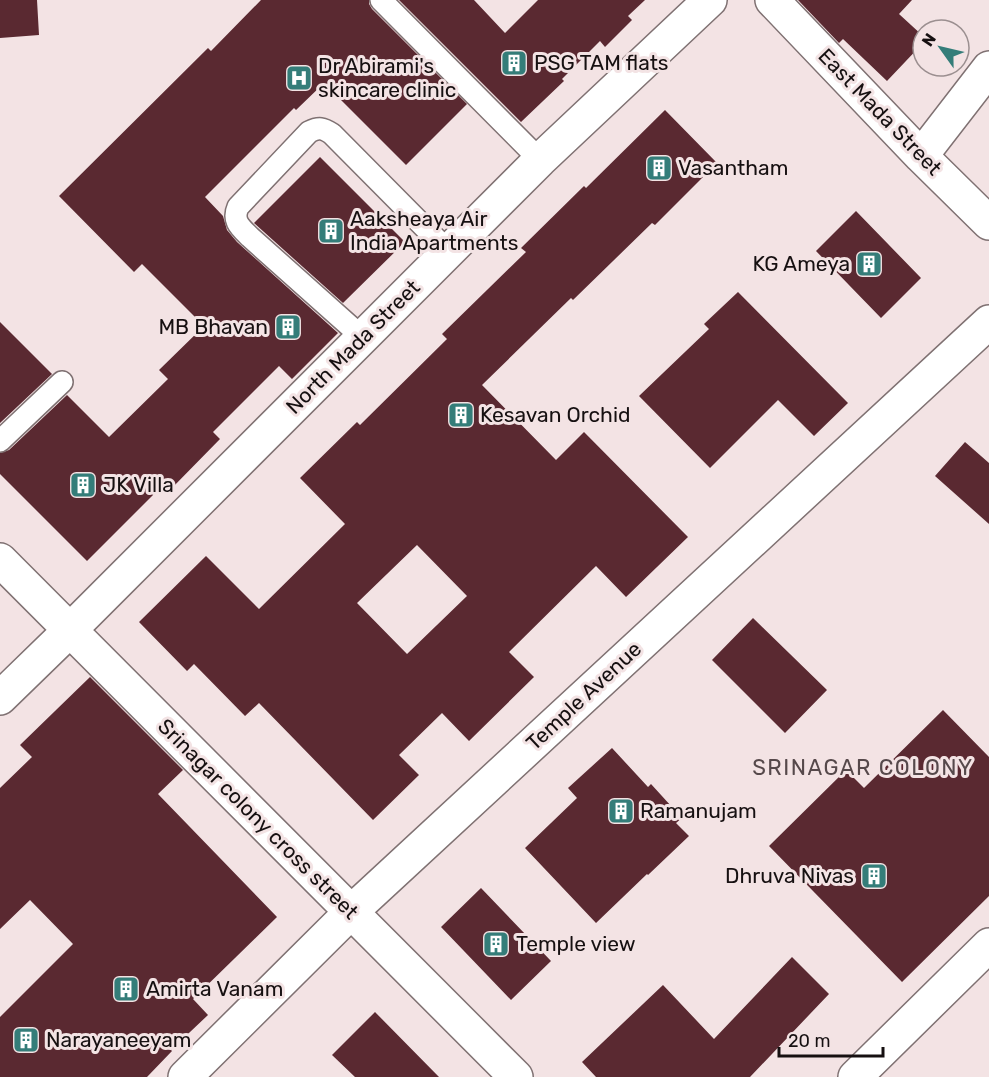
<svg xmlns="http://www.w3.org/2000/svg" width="989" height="1077" viewBox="0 0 989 1077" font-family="Rubik,sans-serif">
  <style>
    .building { fill: #5a2931; fill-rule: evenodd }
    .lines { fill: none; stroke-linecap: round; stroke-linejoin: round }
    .lane-casing { stroke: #7f7172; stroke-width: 24 }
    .street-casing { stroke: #7f7172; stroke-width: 36 }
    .lane { stroke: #fff; stroke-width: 21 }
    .street { stroke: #fff; stroke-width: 33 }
    .labels { text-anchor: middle; stroke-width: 6; stroke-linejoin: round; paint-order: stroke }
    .poi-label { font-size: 21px; fill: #161011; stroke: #f3e3e4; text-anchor: start }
    .street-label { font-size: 21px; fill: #161011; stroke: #f3e3e4 }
    .neighbourhood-label { font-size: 22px; letter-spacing: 1.5px; fill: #56494b; stroke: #f3e3e4 }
  </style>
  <rect width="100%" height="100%" fill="#f3e3e4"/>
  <path class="building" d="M0,0H37L39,35L0,38Z
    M261,0H369V4L372,9L467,104L406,165L324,83L296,110L294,108L205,197L223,216L227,230L237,242L338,333L292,379L279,366L213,432L220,439L170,490L164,484L87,561L0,474V453L9,450L67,395L109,437L168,379L159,370L204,326L142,264L134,272L59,196L208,48L211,51Z
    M399,0H474L505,33L538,0H645L628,16L632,20L605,47L600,41L562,79L564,81L521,122Z
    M798,0H912L899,14L923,36V43L887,81L843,39L839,43Z
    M665,110L717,163L655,225L652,223L573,300L571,298L482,385L556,460L584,432L688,537L626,597L596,566L509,652L534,677L469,741L442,713L399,755L419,775L373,820L259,703L245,716L194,664L187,671L139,622L206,556L259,609L345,524L300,478L357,422L360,425L447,339L442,334L526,252L521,248L584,186L586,188ZM417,545L467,596L407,654L357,603Z
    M320,157L405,242L343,303L254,223Z
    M856,211L921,278L881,318L816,251Z
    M738,292L848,403L814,436L778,400L710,468L639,396L709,329L704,324Z
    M0,322L52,374L0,423Z
    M965,442L989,463V524L935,476Z
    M753,618L827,690L785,733L712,660Z
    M90,677L183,770L158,794L277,917L193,999L208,1015L171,1050L172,1051L147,1077H0V1017L73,944L30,900L0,929V788L32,757L20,745Z
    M943,710L989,757V896L902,982L769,846L846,770L864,788Z
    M612,748L648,787L651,784L682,818L676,823L689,836L648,875L647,874L596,923L525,848L577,798L568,788Z
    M481,888L551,961L511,1000L441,927Z
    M792,957L829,994L750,1077H596L582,1062L663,985L714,1039Z
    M375,1012L439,1077H355L332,1055Z"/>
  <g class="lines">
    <defs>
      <path id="lane" d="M381,0L540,160
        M362,337L250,237C240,227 232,221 238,207L309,132C319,127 323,128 332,134L449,252
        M0,441L62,382"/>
      <path id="street" d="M772,0L921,156L989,223
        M921,156L989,68
        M0,560L516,1077
        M0,698L70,630L540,160L710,0
        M185,1077L351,912L989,322
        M855,1077L989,945"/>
    </defs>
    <use href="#lane" class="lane-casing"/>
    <use href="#street" class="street-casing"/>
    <use href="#lane" class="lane"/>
    <use href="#street" class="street"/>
  </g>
  <defs>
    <symbol id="building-square" viewBox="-11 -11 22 22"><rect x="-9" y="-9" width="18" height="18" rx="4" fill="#347d79" stroke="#f3e3e4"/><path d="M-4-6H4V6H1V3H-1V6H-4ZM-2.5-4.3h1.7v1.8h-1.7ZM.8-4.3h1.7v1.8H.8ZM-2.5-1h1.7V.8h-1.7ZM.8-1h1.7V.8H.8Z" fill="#fff"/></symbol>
    <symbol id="hospital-square" viewBox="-11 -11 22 22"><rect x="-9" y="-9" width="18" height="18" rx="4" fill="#347d79" stroke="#f3e3e4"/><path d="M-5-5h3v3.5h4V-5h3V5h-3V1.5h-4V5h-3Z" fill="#fff"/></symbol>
  </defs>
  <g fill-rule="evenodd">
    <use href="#building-square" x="499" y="48" width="30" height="30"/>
    <use href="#hospital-square" x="284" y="63" width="30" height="30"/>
    <use href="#building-square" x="644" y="153" width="30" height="30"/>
    <use href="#building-square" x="316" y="216" width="30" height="30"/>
    <use href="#building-square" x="854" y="249" width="30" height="30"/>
    <use href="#building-square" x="273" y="312" width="30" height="30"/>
    <use href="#building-square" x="446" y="400" width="30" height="30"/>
    <use href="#building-square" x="68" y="470" width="30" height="30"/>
    <use href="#building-square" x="606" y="796" width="30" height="30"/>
    <use href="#building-square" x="859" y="861" width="30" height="30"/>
    <use href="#building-square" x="481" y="929" width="30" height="30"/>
    <use href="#building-square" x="111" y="974" width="30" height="30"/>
    <use href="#building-square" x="11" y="1025" width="30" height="30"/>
  </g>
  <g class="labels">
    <g class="poi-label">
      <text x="534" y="70">PSG TAM flats</text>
      <text x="318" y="73">Dr Abirami's<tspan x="318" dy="24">skincare clinic</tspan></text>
      <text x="678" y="175">Vasantham</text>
      <text x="350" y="226">Aaksheaya Air<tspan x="350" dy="24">India Apartments</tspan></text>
      <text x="850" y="271" text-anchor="end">KG Ameya</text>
      <text x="268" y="334" text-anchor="end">MB Bhavan</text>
      <text x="480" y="422">Kesavan Orchid</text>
      <text x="103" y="492">JK Villa</text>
      <text x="640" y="818">Ramanujam</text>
      <text x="854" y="883" text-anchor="end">Dhruva Nivas</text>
      <text x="516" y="951">Temple view</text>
      <text x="146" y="996">Amirta Vanam</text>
      <text x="46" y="1047">Narayaneeyam</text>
    </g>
    <g class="street-label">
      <text transform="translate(880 112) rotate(46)" y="7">East Mada Street</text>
      <text transform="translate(353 347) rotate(-45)" y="7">North Mada Street</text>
      <text transform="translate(584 696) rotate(-43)" y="7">Temple Avenue</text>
      <text transform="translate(258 819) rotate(45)" y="7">Srinagar colony cross street</text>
    </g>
    <g class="neighbourhood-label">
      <text x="863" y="775">SRINAGAR COLONY</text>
    </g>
  </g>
  <g transform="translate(941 48) rotate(304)"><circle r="28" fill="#f3e3e4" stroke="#9b8f90" stroke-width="1.5"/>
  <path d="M0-4.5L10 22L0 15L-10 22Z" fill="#347d79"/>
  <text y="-9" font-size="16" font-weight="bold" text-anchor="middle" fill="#161011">N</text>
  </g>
  <path d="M779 1047v9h104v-9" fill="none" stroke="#161011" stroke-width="3"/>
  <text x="788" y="1047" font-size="18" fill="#161011" stroke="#f3e3e4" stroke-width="4.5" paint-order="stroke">20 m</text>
</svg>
